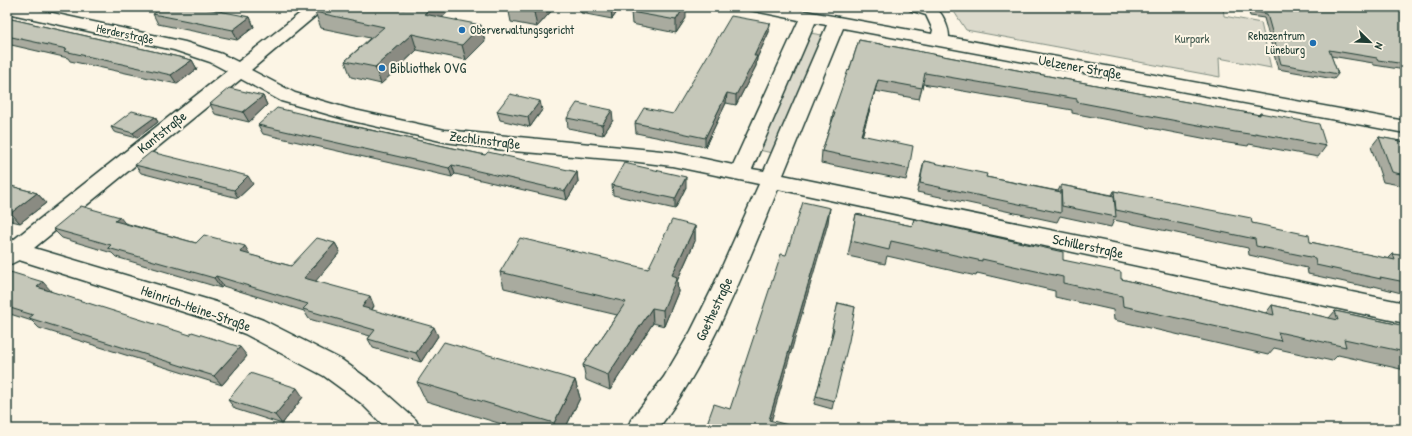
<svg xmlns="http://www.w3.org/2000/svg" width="1412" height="436" viewBox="0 0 1412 436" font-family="'Patrick Hand',sans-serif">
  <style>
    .green { fill: #dcdacc; stroke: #7e8c80 }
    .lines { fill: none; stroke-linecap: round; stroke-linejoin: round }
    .minor-casing { stroke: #1f3d34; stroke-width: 3 }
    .minor { fill: #fcf5e5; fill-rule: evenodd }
    .wall { fill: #a9ab9f; stroke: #1f3d34 }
    .shaded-wall { fill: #8a8b82; stroke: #1f3d34 }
    .building { fill: #c5c7b9; stroke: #1f3d34 }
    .poi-dot { fill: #1f6fb2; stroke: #fcf5e5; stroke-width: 1.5 }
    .labels { text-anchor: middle; stroke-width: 4; stroke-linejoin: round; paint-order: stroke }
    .far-poi-label { font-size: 12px; fill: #1f3d34; stroke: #fcf5e5; text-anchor: start }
    .far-street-label { font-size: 12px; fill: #1f3d34; stroke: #fcf5e5 }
    .far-park-label { font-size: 12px; fill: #455c52; stroke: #fcf5e5 }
    .street-label { font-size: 14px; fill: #1f3d34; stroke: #fcf5e5 }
    .poi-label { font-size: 14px; fill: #1f3d34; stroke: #fcf5e5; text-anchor: start }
  </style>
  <rect width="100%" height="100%" fill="#fcf5e5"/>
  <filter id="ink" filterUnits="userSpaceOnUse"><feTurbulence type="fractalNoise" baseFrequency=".025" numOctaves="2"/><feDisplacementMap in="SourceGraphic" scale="8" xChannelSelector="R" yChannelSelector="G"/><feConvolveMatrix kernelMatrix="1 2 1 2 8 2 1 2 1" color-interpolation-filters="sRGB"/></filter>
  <g filter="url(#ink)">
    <path class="green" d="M951,7H1223L1224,16L1261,23L1271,68L1219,58L1220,77L966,30Z
      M810,33L822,35L823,39L778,148L772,153L759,150Z"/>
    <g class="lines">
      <defs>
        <path id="minor" d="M7,7H25L185,42L222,54L238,62L308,7H326L251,70L295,93L350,109L445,130L672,152L733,165L799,20L750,10L748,7H783L932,34L933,30L926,15L910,10L908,7C925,7 936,2 944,19C947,26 949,30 949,37L1405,121V133L843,28L783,175L1405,303V323L778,189C744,271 712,357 658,429H627L631,420L664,377L691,331L712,289L759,184L672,166L622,160L512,151L445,142L348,120L281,101L241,79L34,248L216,302L263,320L342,360L379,387L416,420L420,429H387L361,403L324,376L245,334L209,320L19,260L7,266V239L12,241L227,71L210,62L174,50L7,13ZM815,23L827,25L764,171L752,169Z"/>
      </defs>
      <use href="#minor" class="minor-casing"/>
      <use href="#minor" class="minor"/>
    </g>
    <path class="wall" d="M508,7H555L537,27L511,22Z
      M580,7H621L612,19L581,13Z
      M1247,7H1405V70L1374,65L1373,63L1331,56L1338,74L1334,79L1278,69L1264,18L1250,16Z
      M404,9L442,17L485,41L466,60L417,50L381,84L351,77L345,61L370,38L321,28L315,12Z
      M631,12L686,18L676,33L632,24Z
      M153,14L250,17L254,27L237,40L158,24Z
      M7,18L192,60L197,69L177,84L70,61L68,58L7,44Z
      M770,23L769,32L757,58L756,66L736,105L726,103L705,147L636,133L635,123L673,114Z
      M859,40L1159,97L1259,115L1260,113L1326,146L1318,157L1249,144L1248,146L1228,143L1072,113V110L923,84L919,99L875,91L862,136L909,169L906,180L821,163L822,151L831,124L833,113L849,71Z
      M263,96L267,105L249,122L215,114L210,104Z
      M542,110L530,127L500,120L497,111Z
      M155,117L158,122L137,138L114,132L111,127Z
      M312,117L485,155L577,172L578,182L567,200L455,174L452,177L263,134L258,125Z
      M567,118L613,120L603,135L568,128Z
      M1379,137L1405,142V186L1383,182L1371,147Z
      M924,161L986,177L1058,191L1061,185L1112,195L1114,191L1252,223L1310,242L1388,259L1393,254L1405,256V294L1374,286L1372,288L1308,274L1307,268L1249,255L1248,248L1114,220L1111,227L1060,216L1057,222L917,192Z
      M135,165L253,184L238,198L141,173Z
      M7,185L37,193L46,203L20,223L7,220Z
      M612,185L686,187L675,209L613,195Z
      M856,214L912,226L914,219L1063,260L1121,279L1266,313L1272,305L1329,318L1335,311L1405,326V370L1338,355L1332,361L1274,348L1268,355L1114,320L1113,310L1055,297V291L977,273L976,276L887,256L885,264L848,256Z
      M125,223L196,243L250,255L291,266L335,243L340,252L315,281L374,306L372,310L438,336L421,362L373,348L368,339L370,336L309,319L304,311L223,286L221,288L116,257L112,253L62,238L53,229Z
      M695,226V241L677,281L678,292L664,326L653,323L610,390L586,380L583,365L617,315L504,288L500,272L648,269Z
      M7,271L52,292L247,356L222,385L39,328L32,321L7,313Z
      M838,303L855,307L832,409L814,404L816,396L832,337L831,336Z
      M575,380L580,398L565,429H518L426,401L417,382Z
      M303,397L282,424L235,409L228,400Z"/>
    <path class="shaded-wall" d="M432,7H453L429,30L424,14Z
      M538,7H555L537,27L534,12Z
      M613,7H621L612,19L611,10Z
      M684,7H686V18L676,33V20Z
      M250,17L254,27L237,40L233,30Z
      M770,23L769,32L757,58L756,66L736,105V95L754,56Z
      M481,25L485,41L466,60L462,45Z
      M412,34L417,50L381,84L375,67Z
      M192,60L197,69L177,84L171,75Z
      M878,80L875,91L859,147L861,135Z
      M727,93L726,103L705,147V138Z
      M263,96L267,105L249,122L243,112Z
      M540,101L542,110L530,127L528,117Z
      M612,110L613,120L603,135L602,125Z
      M155,117L158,122L137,138L133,133Z
      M452,165L455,174L452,177L449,168Z
      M577,172L578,182L567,200L565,191Z
      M248,176L253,184L238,198L234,190Z
      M686,177V187L675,209V199Z
      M37,193L46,203L20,223L11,213Z
      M830,208L828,223L769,429V420Z
      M120,217L127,226L115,221Z
      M695,226V241L677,281L678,292L664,326L663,310L672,275Z
      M335,243L340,252L310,288L304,278Z
      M245,246L251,256L240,252Z
      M216,276L223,286L221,288L214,278Z
      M43,282L52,292L37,287Z
      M370,296L374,306L366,316L362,307Z
      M652,308L653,323L610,390L608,375Z
      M434,327L438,336L421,362L416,353Z
      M240,347L247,356L222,385L214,376Z
      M575,380L580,398L565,429H555L554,423Z
      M297,388L303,397L282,424L275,415Z"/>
    <path class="building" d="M164,7H198L250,17L233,30L153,14Z
      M321,7H394L404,9L407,7H432L424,14L481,25L462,45L412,34L375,67L345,61L384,27L315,12Z
      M510,7H538L534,12Z
      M595,7H613L611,10Z
      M635,7H684L676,20L631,12Z
      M1251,7H1405V64L1378,60L1377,58L1329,50L1338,74L1281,64L1267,14L1252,11Z
      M731,16L770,23L754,56H757L736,95L727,93L705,138L635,123L644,108L673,114Z
      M7,18L192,60L171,75L64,51L67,49L7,36Z
      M859,40L1159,97L1260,115V113L1319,124L1326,146L1255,133L1256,135L1235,132L1077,102V99L925,73L922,88L878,80L861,135L913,146L909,169L822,151L835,113H833L848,70L849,71Z
      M229,88L263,96L243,112L210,104Z
      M510,94L540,101L528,117L497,111Z
      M577,103L612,110L602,125L567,118Z
      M277,108L311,116L310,117L485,155L488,152L577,172L565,191L452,165L449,168L258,125Z
      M132,111L155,117L133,133L111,127Z
      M1379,137L1405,142V175L1392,172Z
      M151,152L248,176L234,190L135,165Z
      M924,161L987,174L986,177L1061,192V213L920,183Z
      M624,163L686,177L675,199L612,185Z
      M7,185L37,193L11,213L7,212Z
      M1061,185L1114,196L1116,217L1062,206Z
      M1114,191L1251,218L1252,223L1309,235L1310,242L1395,260L1393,254L1405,256V282L1380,277L1381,279L1316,265L1315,258L1256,246L1255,239L1116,210Z
      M803,202L830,208L769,420L803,429H705L714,404L730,409L781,254L786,255Z
      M81,206L120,217L115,221L196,243L204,235L245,246L240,252L291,266L317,238L335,243L304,278L370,296L362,307L434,327L416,353L368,339L375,330L303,309L308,304L216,276L214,278L108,248L111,245L53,229Z
      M856,214L912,226L914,219L1063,252V260L1121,272V279L1274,315L1272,305L1338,320L1335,311L1405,326V352L1344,339L1346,347L1278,332L1281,341L1123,306L1122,296L1063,283V277L982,259V261L891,241L889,250L851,241Z
      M672,220L695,226L672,275L677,277L663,310L652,308L608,375L583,365L626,302L500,272L520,238L648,269Z
      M7,271L43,282L37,287L190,335L192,332L240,347L214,376L29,318L33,315L7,307Z
      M838,303L855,307L849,341L834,401L816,396L834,329L832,328Z
      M444,342L575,380L554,423L417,382Z
      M250,373L297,388L275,415L228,400Z"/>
  </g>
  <g class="poi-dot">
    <circle cx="462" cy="30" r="4"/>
    <circle cx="1313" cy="43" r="4"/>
    <circle cx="382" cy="68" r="4"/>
  </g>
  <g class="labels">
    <g class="far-poi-label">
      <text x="470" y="34">Oberverwaltungsgericht</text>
      <text x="1305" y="40" text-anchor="end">Rehazentrum<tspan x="1305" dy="14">Lüneburg</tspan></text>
    </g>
    <g class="far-street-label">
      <text transform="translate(125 34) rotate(12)" y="4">Herderstraße</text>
    </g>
    <g class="far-park-label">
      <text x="1192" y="43">Kurpark</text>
    </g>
    <g class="street-label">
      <text transform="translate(1080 67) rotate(10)" y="5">Uelzener Straße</text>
      <text transform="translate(162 132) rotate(-39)" y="5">Kantstraße</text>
      <text transform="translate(485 140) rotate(7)" y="5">Zechlinstraße</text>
      <text transform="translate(1088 246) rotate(12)" y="5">Schillerstraße</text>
      <text transform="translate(196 308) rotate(19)" y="5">Heinrich-Heine-Straße</text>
      <text transform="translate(714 309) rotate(-65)" y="5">Goethestraße</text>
    </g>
    <g class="poi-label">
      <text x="390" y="73">Bibliothek OVG</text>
    </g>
  </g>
  <rect width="1412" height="436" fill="none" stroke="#fcf5e5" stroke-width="24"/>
  <rect x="12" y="12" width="1388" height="412" fill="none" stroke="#1f3d34" stroke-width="1.5" filter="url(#ink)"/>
  <g transform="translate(1370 42) rotate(113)" stroke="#fcf5e5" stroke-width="3" paint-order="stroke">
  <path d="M0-3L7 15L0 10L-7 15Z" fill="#1f3d34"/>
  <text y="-6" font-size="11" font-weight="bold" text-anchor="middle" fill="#1f3d34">N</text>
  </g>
</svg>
